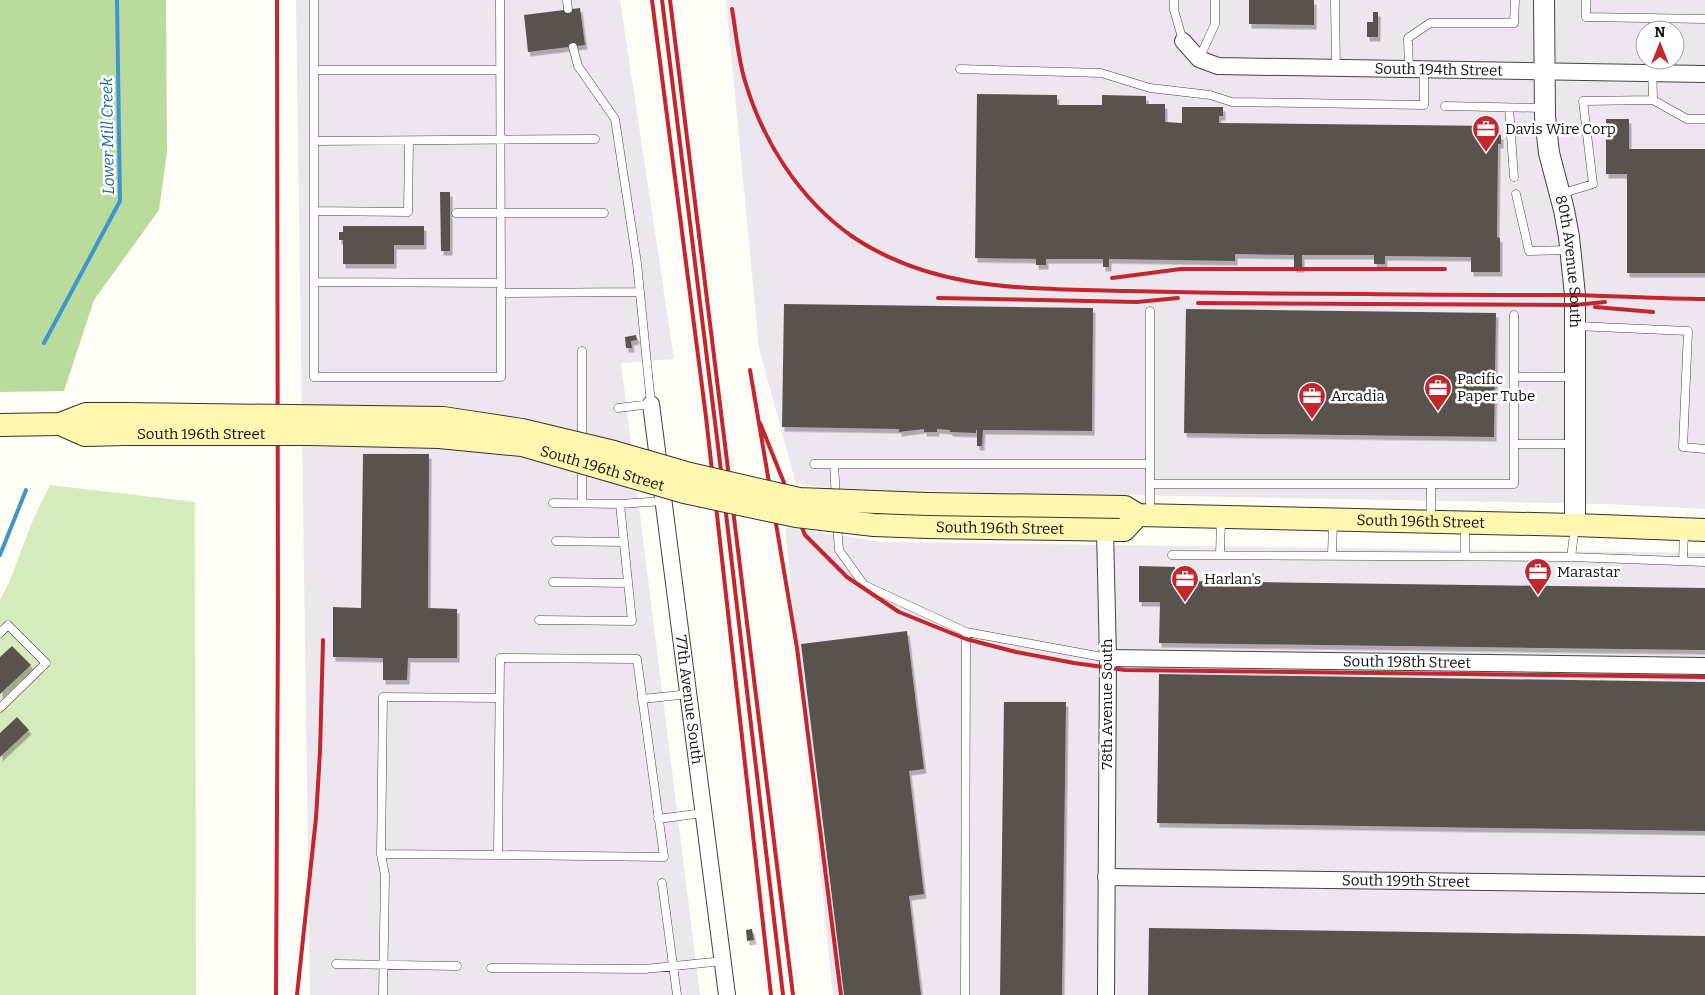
<svg xmlns="http://www.w3.org/2000/svg" width="1705" height="995" viewBox="0 0 1705 995" font-family="Bitter,serif">
  <style>
    .industrial { fill: #eee6ef; fill-rule: evenodd }
    .green { fill: #d5ebbd }
    .forest { fill: #b9dc9c }
    .lines { fill: none; stroke-linecap: round; stroke-linejoin: round }
    .stream { stroke: #3f96cf; stroke-width: 4 }
    .building { fill: #5a524d; filter: url(#shadow) }
    .service-casing { stroke: #444; stroke-width: 9 }
    .minor-casing { stroke: #444; stroke-width: 18 }
    .tertiary-casing { stroke: #444; stroke-width: 22 }
    .secondary-casing { stroke: #333; stroke-width: 24 }
    .service { stroke: #fff; stroke-width: 8 }
    .minor { stroke: #fff; stroke-width: 16 }
    .tertiary { stroke: #fff; stroke-width: 20 }
    .secondary { stroke: #fff6b0; stroke-width: 22 }
    .rail { stroke: #c4262e; stroke-width: 4 }
    .secondary-bridge-casing { stroke: #333; stroke-width: 24; stroke-linecap: butt }
    .secondary-bridge { stroke: #fff6b0; stroke-width: 22 }
    .labels { text-anchor: middle; stroke-width: 5; stroke-linejoin: round; paint-order: stroke }
    .street-label { font-size: 15px; fill: #111; stroke: #fff }
    .poi-label { font-size: 15px; fill: #111; stroke: #fff; text-anchor: start }
    .water-label { font-size: 16px; font-style: italic; fill: #1768a6; stroke: #fff }
  </style>
  <defs>
    <filter id="shadow"><feDropShadow dx="2.5" dy="4.5" stdDeviation="0" flood-color="#0004"/></filter>
  </defs>
  <rect width="100%" height="100%" fill="#fffdf5"/>
  <path class="industrial" d="M296,0H620L674,359L621,363L700,995H310Z
    M726,0H1705V509L1605,504L847,490L796,484L759,348ZM1645,30H1675V60H1645Z
    M785,527L882,542L1705,553V995H833Z"/>
  <path class="green" d="M50,485L195,502L196,995H0V600L9,583L33,520Z"/>
  <path class="forest" d="M0,0H166L167,152L159,210L94,300L64,391L0,392Z"/>
  <g class="lines">
    <path class="stream" d="M44,343L120,201L117,0
      M0,555L26,490"/>
  </g>
  <path class="building" d="M1249,0H1314V25L1249,24Z
    M580,8L585,45L528,52L524,15Z
    M1373,12H1378V37H1367V22H1373Z
    M977,94L1057,95V105H1102V95L1146,96V104H1165V122L1182,123V107H1223V116H1219V123L1498,126V135H1501V144H1498L1497,237L1500,238V272H1471V257L1385,256V264H1374V255H1302V268H1294V255L1235,254V261L1109,259V267H1103V259H1046V265H1036V259L975,258Z
    M1606,119H1629V149H1705V273H1627V174H1606Z
    M440,192H450V251H441Z
    M343,226H424V245H394V264H343V240H339V232H343Z
    M784,304L1093,308L1092,431L983,430L982,446H977V430H976V433L950,432V430L937,429V432H924V429L899,432V429L782,427Z
    M1186,309L1496,313L1494,437L1184,433Z
    M636,335L637,340L631,341L632,348H626L625,337Z
    M363,454H429L428,608L457,609V658H408L407,680H383V658L333,657V607L361,608Z
    M1139,566L1175,567V581L1705,588V650L1159,643L1160,602H1139Z
    M907,631L924,769L909,771L924,894L909,896L921,995H844L801,644Z
    M12,646L31,665L0,694V657Z
    M1159,674L1705,682V831L1157,823Z
    M1004,702H1066L1062,995H1000Z
    M17,717L29,730L0,757V733Z
    M1149,928L1705,936V995H1148Z
    M752,929L754,940L747,941L746,930Z"/>
  <g class="lines">
    <defs>
      <path id="service" d="M314,0V377H501V293L640,292
        M500,0L501,293
        M567,0L568,9
        M1174,0V10L1183,41
        M1335,0L1336,69
        M1586,0V17L1705,19
        M1652,30L1653,18
        M573,47L578,66L615,119L637,263L651,404L618,408
        M1199,59L1215,24V0
        M960,69L1101,73L1150,88L1210,95L1232,102L1424,105V69
        M1409,69L1408,38L1430,23H1514L1515,0
        M314,70H500
        M1653,100L1687,119H1705
        M1445,106L1543,108
        M1509,108L1514,177
        M314,141L595,139
        M1516,194L1529,251L1570,250
        M1560,194L1593,184L1583,101L1653,100L1652,60
        M314,211L408,212L409,141
        M456,213H604
        M314,282L501,283
        M1150,311V484
        M1576,326L1688,331L1683,447L1705,449
        M582,351V441
        M1514,377H1575
        M1514,444H1575
        M814,464H1150
        M834,464L836,499
        M582,465V503
        M553,503L620,504L663,501
        M1150,514V484H1431
        M1431,519V484H1514V315
        M837,523L839,550L864,585L966,632
        M556,541L624,542
        M1172,555L1571,557L1705,562
        M1220,555L1221,519
        M1332,556L1333,521
        M1465,556V524
        M1571,557L1575,527
        M1683,561L1684,530
        M553,582L628,583
        M539,620L632,621L620,504
        M0,633L8,625L46,663L0,708
        M642,699L689,694
        M658,819L703,813
        M381,854L385,875L383,995
        M498,855L664,857L637,659L500,658L498,855L381,854L383,697L499,698
        M662,883L677,995
        M336,964L457,966
        M491,968L645,969L723,961
        M965,995L966,632L1108,658"/>
      <g id="minor">
        <path id="s1" d="M1183,41L1199,59L1218,66L1705,74"/>
        <path id="s2" d="M651,404L727,995"/>
        <path d="M1105,531L1108,658L1106,995"/>
        <path id="s3" d="M1108,658L1705,666"/>
        <path id="s4" d="M1106,877L1705,885"/>
      </g>
      <g id="tertiary">
        <path id="s5" d="M1544,0L1545,117L1549,153L1564,210L1569,237L1575,295V525"/>
      </g>
      <g id="secondary">
        <path d="M60,424L85,435L125,434"/>
        <path d="M0,425L60,424L86,414H126"/>
        <path id="s6" d="M927,504L1125,507L1138,515L1575,525L1705,530"/>
        <path id="s7" d="M928,527L1124,530L1138,515"/>
      </g>
    </defs>
    <use href="#service" class="service-casing"/>
    <use href="#minor" class="minor-casing"/>
    <use href="#tertiary" class="tertiary-casing"/>
    <use href="#secondary" class="secondary-casing"/>
    <use href="#service" class="service"/>
    <use href="#minor" class="minor"/>
    <use href="#tertiary" class="tertiary"/>
    <use href="#secondary" class="secondary"/>
    <path class="rail" d="M652,0L706,417L771,995
      M662,0L718,446L783,995
      M670,0L793,995
      M732,9C736,32 738,58 745,81C763,142 800,200 853,237C937,293 1030,288 1127,291C1206,293 1285,294 1365,294C1435,295 1505,295 1575,295C1618,296 1662,299 1705,299
      M1112,278L1181,269H1445
      M938,298L1137,302L1178,298
      M1198,303L1575,305L1605,302
      M1595,307L1653,312
      M750,370L797,648L841,995
      M760,423L805,535L847,577L899,612L966,639L1016,652L1074,663L1125,670L1705,677
      M276,995L278,618L277,0
      M297,995L316,818L320,752L323,640"/>
    <defs>
      <g id="secondary-bridge">
        <path d="M126,414L443,418L522,430L614,452L690,474L799,499L927,504"/>
        <path id="s8" d="M125,434H310L439,437L522,445L684,492L796,516L874,525L928,527"/>
      </g>
    </defs>
    <use href="#secondary-bridge" class="secondary-bridge-casing"/>
    <use href="#secondary-bridge" class="secondary-bridge"/>
  </g>
  <defs>
    <symbol id="office-pin" viewBox="-11 -11 22 30"><path d="M0 17L-7.5 6A9.5 9.5 0 1 1 7.5 6Z" fill="#c4262e" stroke="#fff"/><path d="M-6-3h4V-5.5h4V-3h4V5H-6ZM-1-4.5V-3h2v-1.5ZM-6 0V1H6V0Z" fill="#fff"/></symbol>
  </defs>
  <g fill-rule="evenodd">
    <use href="#office-pin" x="1470" y="113" width="32" height="43"/>
    <use href="#office-pin" x="1422" y="372" width="32" height="43"/>
    <use href="#office-pin" x="1296" y="380" width="32" height="43"/>
    <use href="#office-pin" x="1522" y="556" width="32" height="43"/>
    <use href="#office-pin" x="1169" y="563" width="32" height="43"/>
  </g>
  <g class="labels">
    <g class="street-label">
      <text dy="5" stroke="none"><textPath href="#s1" startOffset="265">South 194th Street</textPath></text>
      <text dy="5" stroke="none"><textPath href="#s5" startOffset="264">80th Avenue South</textPath></text>
      <text dy="5" stroke="none"><textPath href="#s8" startOffset="76">South 196th Street</textPath></text>
      <text dy="5" stroke="none"><textPath href="#s8" startOffset="481">South 196th Street</textPath></text>
      <text dy="5" stroke="none"><textPath href="#s6" startOffset="496">South 196th Street</textPath></text>
      <text dy="5" stroke="none"><textPath href="#s7" startOffset="72">South 196th Street</textPath></text>
      <text dy="5" stroke="none"><textPath href="#s3" startOffset="299">South 198th Street</textPath></text>
      <text dy="5" stroke="none"><textPath href="#s2" startOffset="298">77th Avenue South</textPath></text>
      <text transform="translate(1107 704) rotate(-90)" y="5">78th Avenue South</text>
      <text dy="5" stroke="none"><textPath href="#s4" startOffset="300">South 199th Street</textPath></text>
    </g>
    <g class="poi-label">
      <text x="1505" y="134">Davis Wire Corp</text>
      <text x="1457" y="384">Pacific<tspan x="1457" dy="17">Paper Tube</tspan></text>
      <text x="1331" y="401">Arcadia</text>
      <text x="1557" y="577">Marastar</text>
      <text x="1204" y="584">Harlan's</text>
    </g>
    <g class="water-label">
      <text transform="translate(107 136) rotate(-91)" y="6">Lower Mill Creek</text>
    </g>
  </g>
  <g transform="translate(1660 45)"><circle r="24" fill="#ffffff" stroke="#a0a0a0"/>
  <path d="M0-4L9 19L0 12L-9 19Z" fill="#c4262e"/>
  <text y="-8" font-size="14" font-weight="bold" text-anchor="middle" fill="#111111">N</text>
  </g>
</svg>
